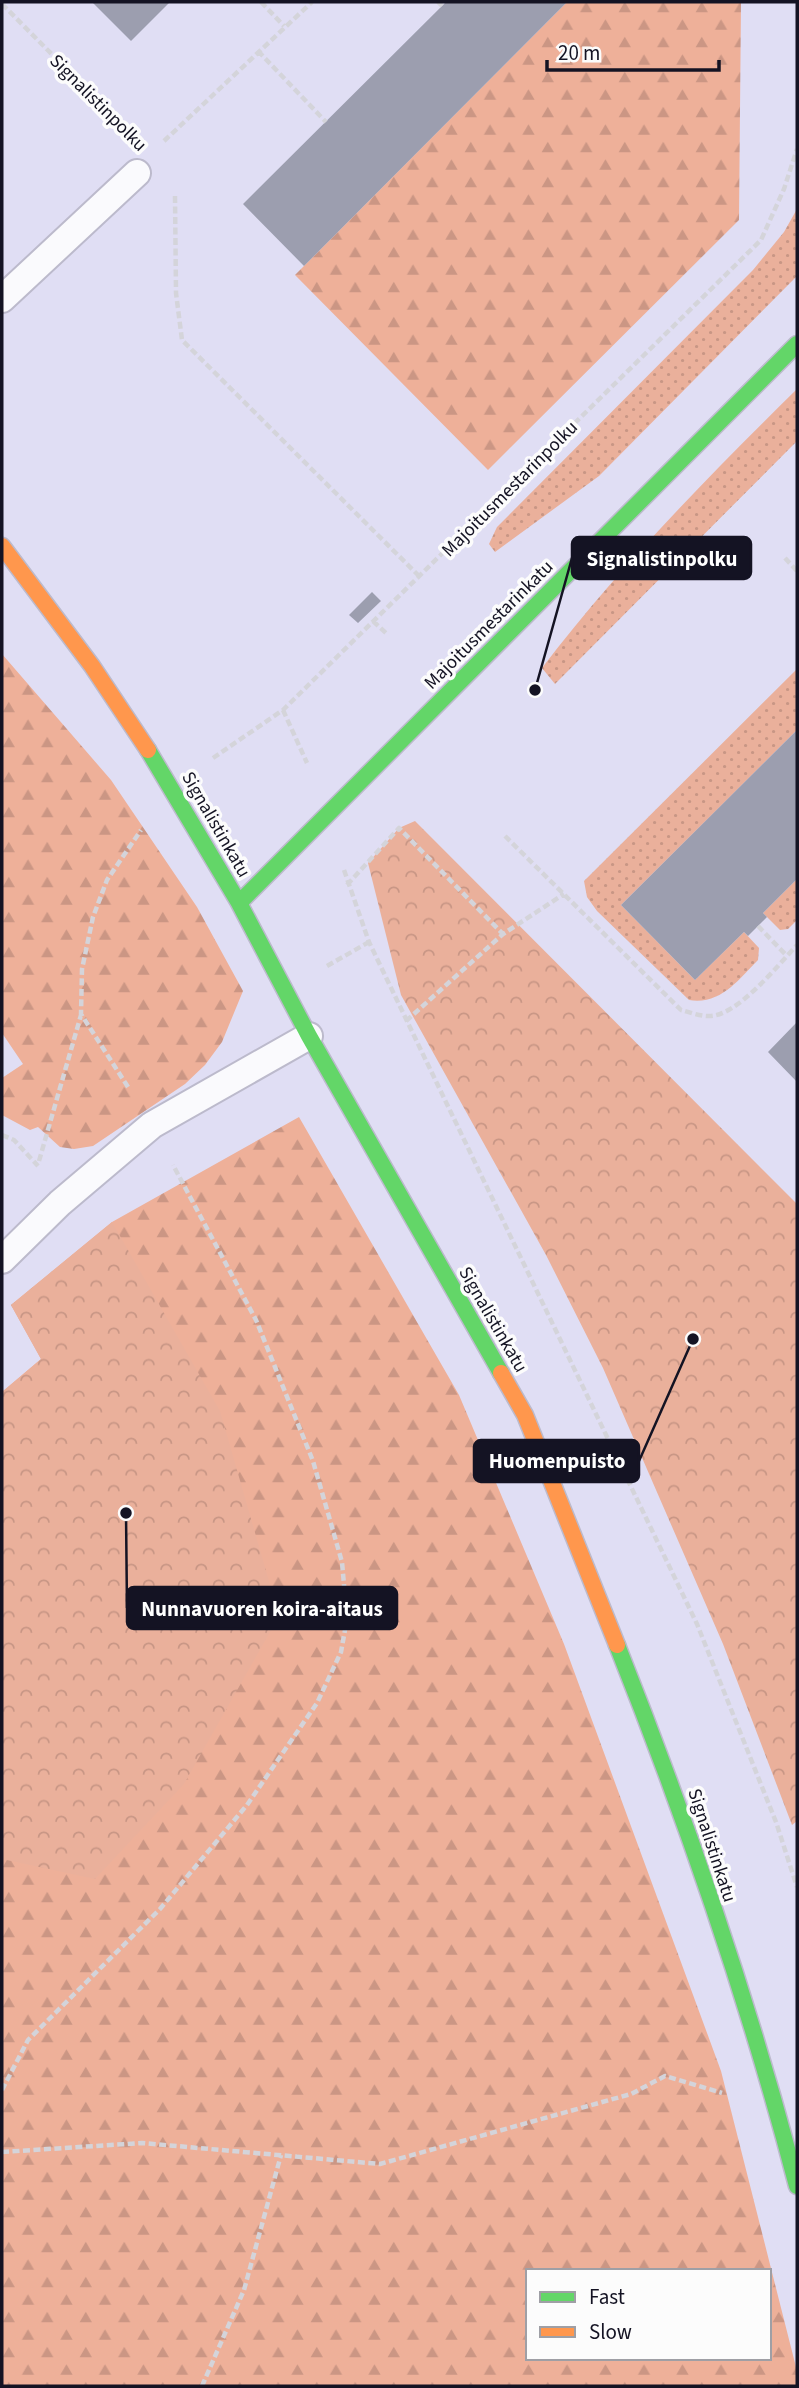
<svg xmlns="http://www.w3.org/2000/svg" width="799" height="2388" viewBox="0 0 799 2388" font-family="'Source Sans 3',sans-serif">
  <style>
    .grass { fill: url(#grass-dots) }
    .forest { fill: url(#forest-firs); fill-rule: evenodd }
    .park { fill: url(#park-crowns) }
    .building { fill: #9c9eaf }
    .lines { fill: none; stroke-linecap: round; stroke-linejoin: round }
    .lane-casing { stroke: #bcbacc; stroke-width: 30 }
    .fast-casing { stroke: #bcbacc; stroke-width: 19 }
    .slow-casing { stroke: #bcbacc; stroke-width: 19 }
    .path { stroke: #d4d4da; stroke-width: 4.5; stroke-dasharray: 7 3.5; stroke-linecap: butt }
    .lane { stroke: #fafafd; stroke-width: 26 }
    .fast { stroke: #63d668; stroke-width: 16 }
    .slow { stroke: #ff974d; stroke-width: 16 }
    .labels { text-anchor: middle; stroke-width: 7; stroke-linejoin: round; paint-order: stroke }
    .street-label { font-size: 19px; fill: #141323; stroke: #fcfcfc }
    .leader { fill: none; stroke: #141323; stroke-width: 2.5 }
    .callout-dot { fill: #141323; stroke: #fcfcfc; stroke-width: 2.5 }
    .callout { fill: #141323; stroke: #141323; stroke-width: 2.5 }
    .callout-label { font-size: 21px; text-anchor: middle; font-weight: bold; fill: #fff }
  </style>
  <defs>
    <pattern id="grass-dots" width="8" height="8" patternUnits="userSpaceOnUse" patternTransform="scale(1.75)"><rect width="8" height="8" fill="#eab09b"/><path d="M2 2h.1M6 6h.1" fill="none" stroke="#c89685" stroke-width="1.8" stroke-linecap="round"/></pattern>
    <pattern id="forest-firs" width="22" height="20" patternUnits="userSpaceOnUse" patternTransform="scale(1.75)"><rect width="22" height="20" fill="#eeb099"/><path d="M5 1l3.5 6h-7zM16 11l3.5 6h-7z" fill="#cb9684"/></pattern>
    <pattern id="park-crowns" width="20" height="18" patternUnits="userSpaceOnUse" patternTransform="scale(1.75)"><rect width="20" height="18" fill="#eab09b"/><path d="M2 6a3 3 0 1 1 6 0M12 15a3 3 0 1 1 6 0" fill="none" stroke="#c89685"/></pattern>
  </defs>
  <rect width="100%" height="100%" fill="#e0def4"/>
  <path class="grass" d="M797,209V276L599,476L495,552L489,544L497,527L753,270L784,232Z
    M797,389V441L555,684L542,668C619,567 707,478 797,389Z
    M797,669V730L621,905L695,980L744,932L759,948L758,960C738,980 721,1005 689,1000L597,911L587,897L584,881Z
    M797,879V920L788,929L780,930L763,913Z"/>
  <path class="forest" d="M567,2H741L739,220L488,470L295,275Z
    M2,654L111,780L197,907L243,991L222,1042L205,1065L185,1084L93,1146L74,1149L60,1147L38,1127L30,1130L2,1115V1078L23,1064L2,1033Z
    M299,1117L459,1395L564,1644L721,2071L797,2371V2386H2V1392L41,1359L11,1305L112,1222ZM528,2271H769V2358H528Z"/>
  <path class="park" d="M415,821L797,1204V1821L792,1825L723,1644L603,1368L546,1255L401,995L368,863L399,828Z
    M112,1222L220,1411L279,1616L184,1784L95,1879L2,1859V1392L41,1359L11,1305Z"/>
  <path class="building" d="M92,2H170L131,41Z
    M446,2H567L304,266L243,204Z
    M372,592L381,601L358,623L349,615Z
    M797,730V879L763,913L767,917L748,936L744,932L695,980L621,905Z
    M797,1022V1082L768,1052Z"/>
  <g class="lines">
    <defs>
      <path id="lane" d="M2,299L137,173
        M2,1260L60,1203L152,1125L309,1036"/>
      <path id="fast" d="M148,750L239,903L309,1036L501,1373
        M239,903L797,344
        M617,1645C687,1821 749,2002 797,2186"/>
      <path id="slow" d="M2,546L92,666L148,750
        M501,1373L525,1415L617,1645"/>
    </defs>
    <use href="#lane" class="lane-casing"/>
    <use href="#fast" class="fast-casing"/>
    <use href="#slow" class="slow-casing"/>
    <path class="path" d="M261,2L284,26
      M438,2L442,6
      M2,4L130,133
      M258,51L326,122
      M164,141L312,2
      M175,196L176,293L182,340L419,576
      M785,558L797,571
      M373,621L388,635
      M283,710L307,763
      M213,758L283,710L761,240L784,189L797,149
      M505,836L681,1010C689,1012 699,1016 708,1016C736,1018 779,964 797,945
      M344,870L369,942L697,1624L776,1822L797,1887
      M347,885L399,828L503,934
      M758,926L787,956
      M327,966L369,942
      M406,1021L503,934L564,894
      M128,1087L81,1014L82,969L93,917L107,880L141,830
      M2,1135L14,1140L38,1166
      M39,1161L81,1015
      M2,2090L28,2040L160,1909L247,1805L317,1703L341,1652L347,1619L342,1562L313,1461L256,1320L173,1165
      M2,2152L142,2143L380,2164L631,2094L665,2076L722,2093
      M202,2386L244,2290L281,2155"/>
    <use href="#lane" class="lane"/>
    <use href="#fast" class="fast"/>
    <use href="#slow" class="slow"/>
  </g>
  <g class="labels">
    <g class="street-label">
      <text transform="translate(99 102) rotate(45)" y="7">Signalistinpolku</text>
      <text transform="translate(509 488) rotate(-45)" y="7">Majoitusmestarinpolku</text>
      <text transform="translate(488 624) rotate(-45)" y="7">Majoitusmestarinkatu</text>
      <text transform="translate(217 824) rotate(60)" y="7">Signalistinkatu</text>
      <text transform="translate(494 1319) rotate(60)" y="7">Signalistinkatu</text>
      <text transform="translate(713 1845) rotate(72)" y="7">Signalistinkatu</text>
    </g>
  </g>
  <path class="leader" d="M535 690L572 558M693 1339L639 1461M126 1513L127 1608"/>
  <g class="callout-dot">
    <circle cx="535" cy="690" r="7"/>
    <circle cx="693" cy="1339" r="7"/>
    <circle cx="126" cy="1513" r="7"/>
  </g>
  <g class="callout">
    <rect x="572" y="537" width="179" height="42" rx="7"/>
    <rect x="474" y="1440" width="165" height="42" rx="7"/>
    <rect x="127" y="1587" width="270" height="42" rx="7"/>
  </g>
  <g class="callout-label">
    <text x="662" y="566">Signalistinpolku</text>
    <text x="557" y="1468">Huomenpuisto</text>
    <text x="262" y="1616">Nunnavuoren koira-aitaus</text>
  </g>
  <rect width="799" height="2388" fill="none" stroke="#141323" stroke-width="7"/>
  <rect x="526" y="2269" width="245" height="91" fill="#fcfcfc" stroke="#9f9fa5" stroke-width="2"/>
  <rect x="540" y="2292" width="35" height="10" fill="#63d668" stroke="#9f9fa5" stroke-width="2"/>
  <text x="589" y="2304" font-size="21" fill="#141323">Fast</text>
  <rect x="540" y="2327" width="35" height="10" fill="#ff974d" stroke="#9f9fa5" stroke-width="2"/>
  <text x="589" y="2339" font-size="21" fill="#141323">Slow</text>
  <path d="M547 60v10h172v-10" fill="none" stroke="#141323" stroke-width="3.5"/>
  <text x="558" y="60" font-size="21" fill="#141323" stroke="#fcfcfc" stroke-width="5" paint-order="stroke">20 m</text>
</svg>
